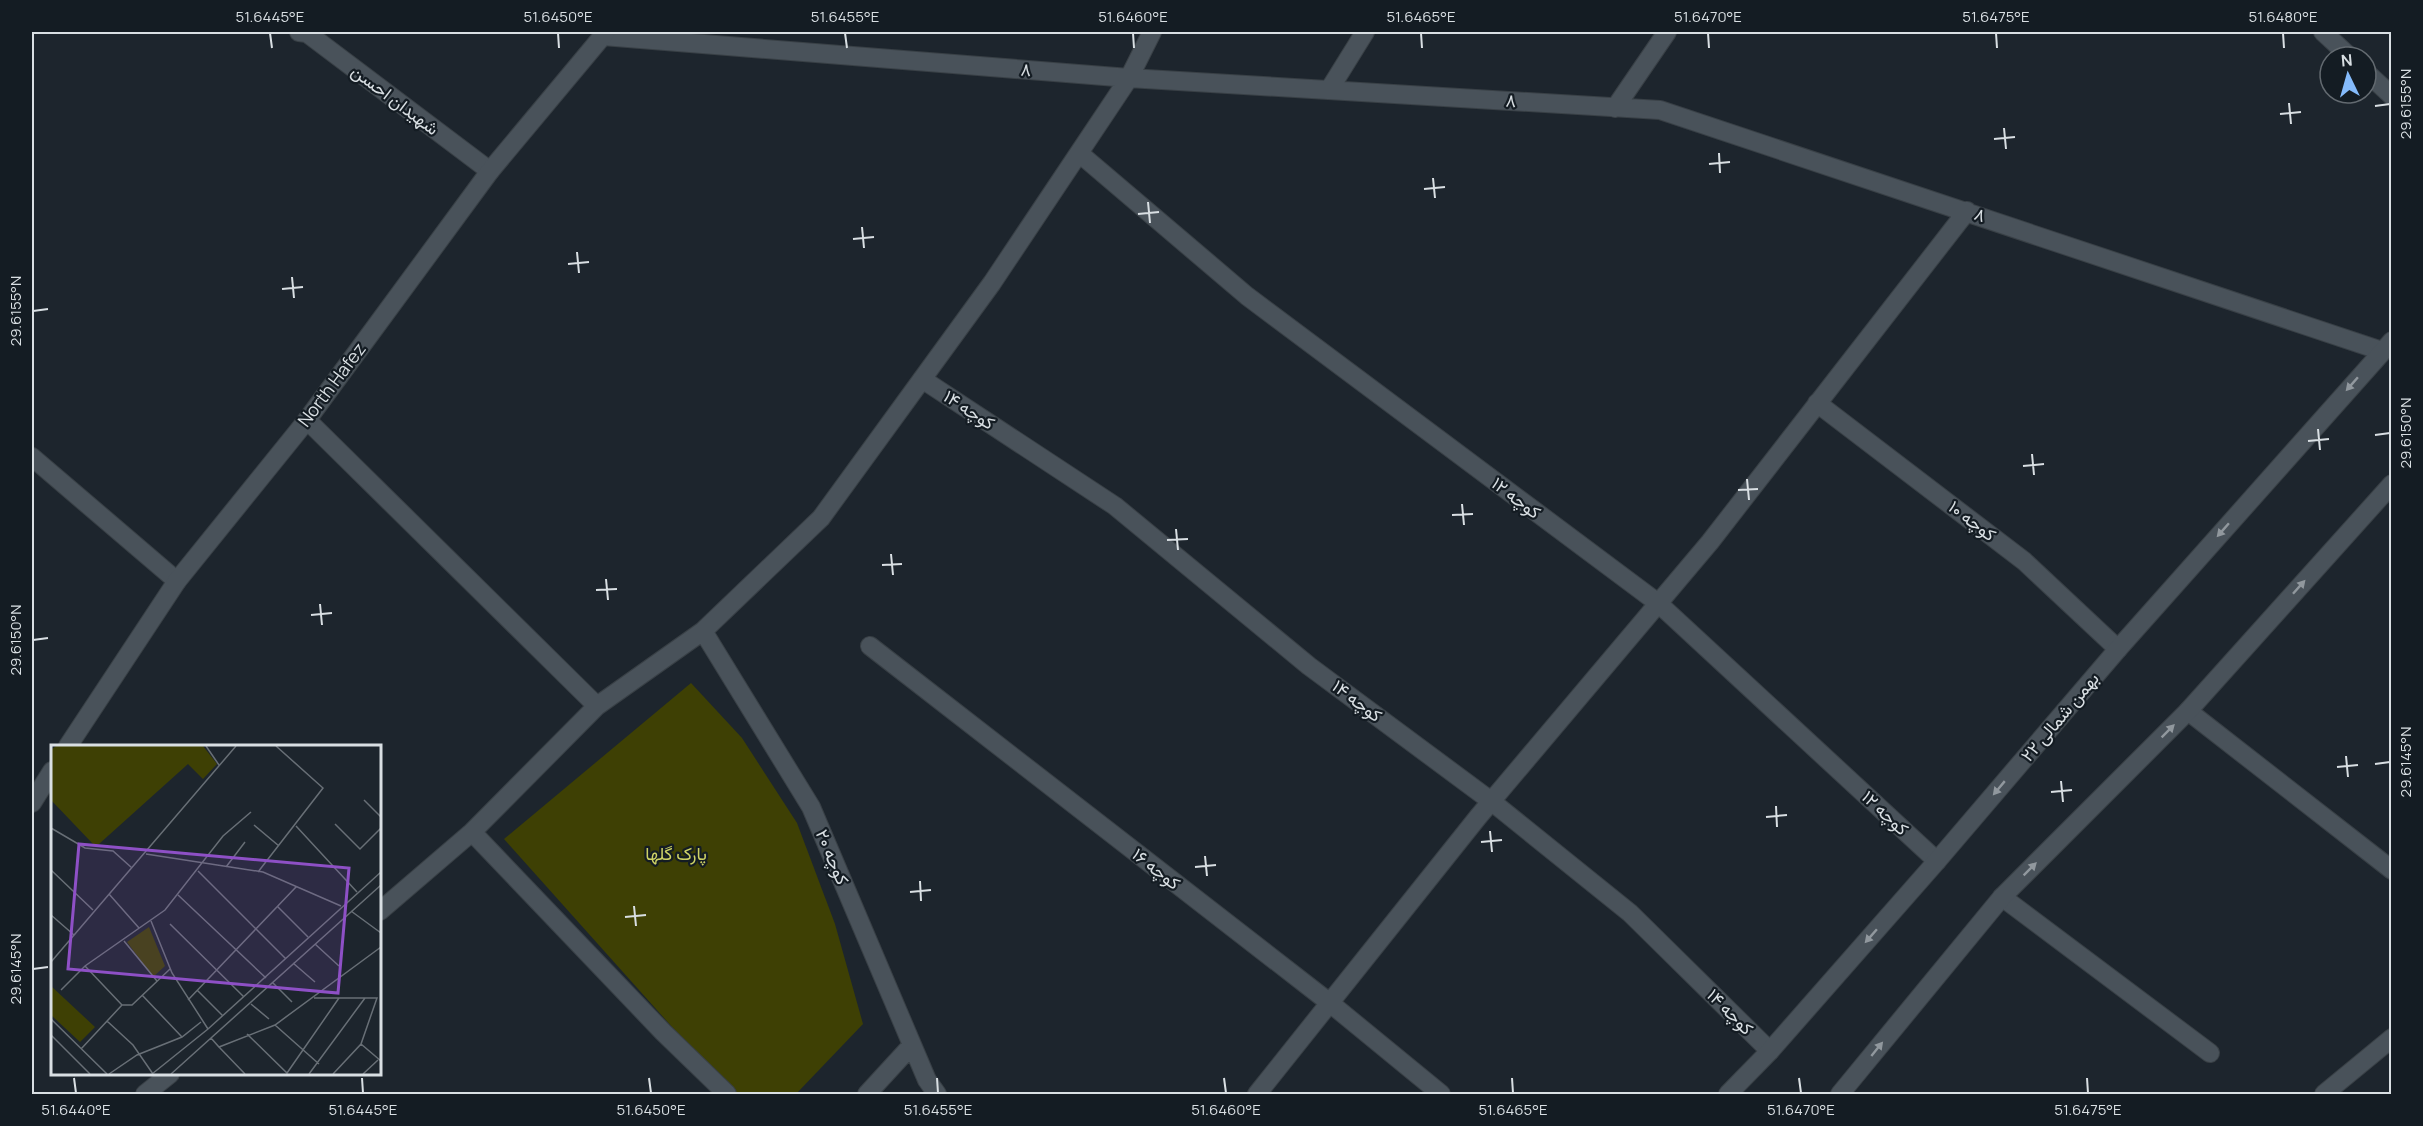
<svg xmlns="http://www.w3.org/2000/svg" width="2423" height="1126" viewBox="0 0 2423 1126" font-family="Manrope,Vazirmatn,sans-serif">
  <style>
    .green { fill: #3e4004 }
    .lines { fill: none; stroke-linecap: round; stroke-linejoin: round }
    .street-casing { stroke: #394046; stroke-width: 20 }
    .secondary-casing { stroke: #394046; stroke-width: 20 }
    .street { stroke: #49525a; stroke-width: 18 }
    .secondary { stroke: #49525a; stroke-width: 18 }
    .oneway { fill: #91989e }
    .ticks { fill: none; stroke: #d9dfe3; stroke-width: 2 }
    .labels { text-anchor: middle; stroke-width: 4.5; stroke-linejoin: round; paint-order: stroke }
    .street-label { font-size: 18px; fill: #d9dfe3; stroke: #141c23 }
    .park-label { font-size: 18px; fill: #ced265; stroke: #141c23 }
    .inset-road { fill: none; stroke: #686f76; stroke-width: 1.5 }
    .view { fill: #8e50c6; fill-opacity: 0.15; stroke: #8e50c6; stroke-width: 3 }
    .inset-edge { fill: none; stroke: #d9dfe3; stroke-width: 3 }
    .neatline { fill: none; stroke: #d9dfe3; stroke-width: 2 }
    .ticks-label { font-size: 15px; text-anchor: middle; fill: #d9dfe3 }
  </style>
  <rect width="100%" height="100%" fill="#1d252d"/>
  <path class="green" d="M691,683L742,738L797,823L835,924L863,1024L796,1094H732L504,839Z"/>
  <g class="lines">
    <defs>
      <path id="street" d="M299,32L307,33L490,171
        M2323,32L2350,57
        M603,36L1129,78L1660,110L2382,351
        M2366,72L2392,96
        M1329,90L1365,32
        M1615,108L1667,32
        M1079,153L1247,296L1658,603L1937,861
        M922,379L1115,506L1309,666L1491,801L1630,913L1770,1051
        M1817,403L2024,561L2118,649
        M307,420L597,706
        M32,457L177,581
        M703,631L811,807L927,1080L937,1094
        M870,646L1330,1003L1441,1094
        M2188,711L2392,870
        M472,832L663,1032L727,1094
        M2002,897L2210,1053
        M380,911L472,832L597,706L703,631L821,518L992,283L1129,78L1152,32
        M145,1094L170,1074
        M867,1094L912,1045
        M1257,1094L1478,817L1710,542L1967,211
        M2324,1094L2392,1038"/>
      <path id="secondary" d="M68,746L177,581L307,420L490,171L606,32
        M32,803L52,771
        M1728,1094L1770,1051L1937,861L2118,649L2392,341
        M1840,1094L2002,897L2188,711L2392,484"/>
    </defs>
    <use href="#street" class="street-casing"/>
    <use href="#secondary" class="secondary-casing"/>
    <use href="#street" class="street"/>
    <use href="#secondary" class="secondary"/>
  </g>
  <defs><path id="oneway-solid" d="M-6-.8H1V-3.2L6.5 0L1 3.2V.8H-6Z" transform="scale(1.5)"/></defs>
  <g class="oneway">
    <use href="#oneway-solid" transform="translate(2352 384) rotate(131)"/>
    <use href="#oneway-solid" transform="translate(2223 530) rotate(131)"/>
    <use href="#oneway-solid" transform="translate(2299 587) rotate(-48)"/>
    <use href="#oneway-solid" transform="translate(2168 731) rotate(-45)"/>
    <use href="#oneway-solid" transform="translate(1999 788) rotate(130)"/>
    <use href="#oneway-solid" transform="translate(2030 869) rotate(-45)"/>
    <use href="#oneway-solid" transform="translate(1871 936) rotate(131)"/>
    <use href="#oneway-solid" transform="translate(1877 1049) rotate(-51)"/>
  </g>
  <path class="ticks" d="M270,33L272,48M558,33L559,48M845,33L847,48M1133,33L1134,48M1421,33L1422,48M1708,33L1709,48M1996,33L1997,48M2283,33L2284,48M2289,103L2291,124M2375,106L2390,104M2280,114L2301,112M2004,128L2006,149M1994,139L2015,137M1719,153L1720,173M1709,164L1730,162M1433,178L1435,198M1424,189L1445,187M1148,202L1150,223M1138,214L1159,212M862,227L864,248M853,239L874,237M577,252L579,273M568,264L589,262M292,277L294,298M282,289L303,287M33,311L48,309M2318,429L2320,450M2375,435L2390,433M2308,441L2329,439M2032,454L2034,475M2023,466L2044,464M1747,479L1749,500M1738,490L1758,489M1462,504L1464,525M1452,515L1473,514M1176,529L1178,550M1167,540L1188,539M891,554L893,575M882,565L902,564M606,579L608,600M596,590L617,589M320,604L322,625M311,615L332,613M33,640L48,638M2346,756L2348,777M2375,764L2390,762M2337,767L2358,765M2061,781L2063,802M2051,792L2072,790M1776,806L1777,827M1766,817L1787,815M1490,831L1492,852M1481,842L1502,840M1205,856L1207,876M1195,867L1216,865M920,881L921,901M910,892L931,890M634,906L636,926M625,917L646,915M33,969L48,967M74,1078L76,1093M362,1078L363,1093M649,1078L651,1093M937,1078L938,1093M1224,1078L1226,1093M1512,1078L1513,1093M1799,1078L1801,1093M2087,1078L2088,1093"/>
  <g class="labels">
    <g class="street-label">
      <text transform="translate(1026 70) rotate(4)" y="6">۸</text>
      <text transform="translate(395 100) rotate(37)" y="6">شهیدان احسن</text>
      <text transform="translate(1511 101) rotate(4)" y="6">۸</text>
      <text transform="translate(1980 215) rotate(19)" y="6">۸</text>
      <text transform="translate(332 385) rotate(-53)" y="6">North Hafez</text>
      <text transform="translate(969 410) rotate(33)" y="6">کوچه ۱۴</text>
      <text transform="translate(1516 498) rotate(37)" y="6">کوچه ۱۲</text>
      <text transform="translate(1972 521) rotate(37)" y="6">کوچه ۱۰</text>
      <text transform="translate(1357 701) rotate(37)" y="6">کوچه ۱۴</text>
      <text transform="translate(2060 717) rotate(-50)" y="6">۲۲ بهمن شمالی</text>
      <text transform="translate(1885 813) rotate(43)" y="6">کوچه ۱۲</text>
      <text transform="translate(832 857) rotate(67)" y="6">کوچه ۲۰</text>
      <text transform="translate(1156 869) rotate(38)" y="6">کوچه ۱۶</text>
      <text transform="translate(1730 1012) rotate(45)" y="6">کوچه ۱۴</text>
    </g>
    <g class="park-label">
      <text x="676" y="860">پارک گلها</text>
    </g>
  </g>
  <g transform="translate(51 745)">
    <rect width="330" height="330" fill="#1d252d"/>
    <path d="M5,1H152L166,19L152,34L137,19L48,99H42L0,55V5ZM98,182L114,221L102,232L76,197ZM0,241L44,282L29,297L0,270Z" fill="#3e4004"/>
    <path class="inset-road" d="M155,1L168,20M313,55L330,72M284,79L309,104L330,83M203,80L228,101M245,81L306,147M0,83L34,103L62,106L81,123M95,109L212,127L290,161M175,122L194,97M0,125L42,165M147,126L235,214M207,127L272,43L225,1M58,149L88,183M127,150L215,233M226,161L257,192M300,166L330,188M0,170L23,190M100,176L121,228L157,284M119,179L193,252M73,196L106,236M264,199L288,221M0,217L185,1M242,218L264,237M34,221L71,260M222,238L241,257M10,245L34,221L114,165L172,91L200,67M146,245L172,271M91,250L131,292M263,253H326L310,299L282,329M137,255L245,142M200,259L218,274M0,274L56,329M56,276L82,300L102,329M224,280L268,319M196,289L236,328L288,253M0,290L39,329M160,293L168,302L224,280L330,202M310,299L330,316M168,302L194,329M30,304L71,260H81L119,224M58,329L86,310L131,292L150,277M101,329L157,284L330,127M120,329L330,140M258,329L314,253M312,329L327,315"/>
    <path class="view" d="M28,99L298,123L287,248L17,224Z"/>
    <rect width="330" height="330" class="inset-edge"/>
  </g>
  <rect width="2423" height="1126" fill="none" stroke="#141c23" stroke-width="66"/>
  <g transform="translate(2348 75) rotate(355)"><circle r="28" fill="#141c23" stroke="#636a70" stroke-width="1.5"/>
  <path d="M0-4.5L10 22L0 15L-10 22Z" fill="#85bbfb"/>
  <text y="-9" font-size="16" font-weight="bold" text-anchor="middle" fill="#d9dfe3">N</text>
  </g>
  <rect x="33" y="33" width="2357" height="1060" class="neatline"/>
  <g class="ticks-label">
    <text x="270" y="22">51.6445°E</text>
    <text x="558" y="22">51.6450°E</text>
    <text x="845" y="22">51.6455°E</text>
    <text x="1133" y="22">51.6460°E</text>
    <text x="1421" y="22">51.6465°E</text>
    <text x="1708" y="22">51.6470°E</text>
    <text x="1996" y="22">51.6475°E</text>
    <text x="2283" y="22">51.6480°E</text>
    <text transform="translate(2406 104) rotate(-90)" y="5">29.6155°N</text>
    <text transform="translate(16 311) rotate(-90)" y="5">29.6155°N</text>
    <text transform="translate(2406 433) rotate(-90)" y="5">29.6150°N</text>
    <text transform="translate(16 640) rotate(-90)" y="5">29.6150°N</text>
    <text transform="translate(2406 762) rotate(-90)" y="5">29.6145°N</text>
    <text transform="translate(16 969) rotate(-90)" y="5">29.6145°N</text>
    <text x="76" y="1115">51.6440°E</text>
    <text x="363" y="1115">51.6445°E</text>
    <text x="651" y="1115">51.6450°E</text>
    <text x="938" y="1115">51.6455°E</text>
    <text x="1226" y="1115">51.6460°E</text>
    <text x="1513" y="1115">51.6465°E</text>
    <text x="1801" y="1115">51.6470°E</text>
    <text x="2088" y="1115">51.6475°E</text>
  </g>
</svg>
